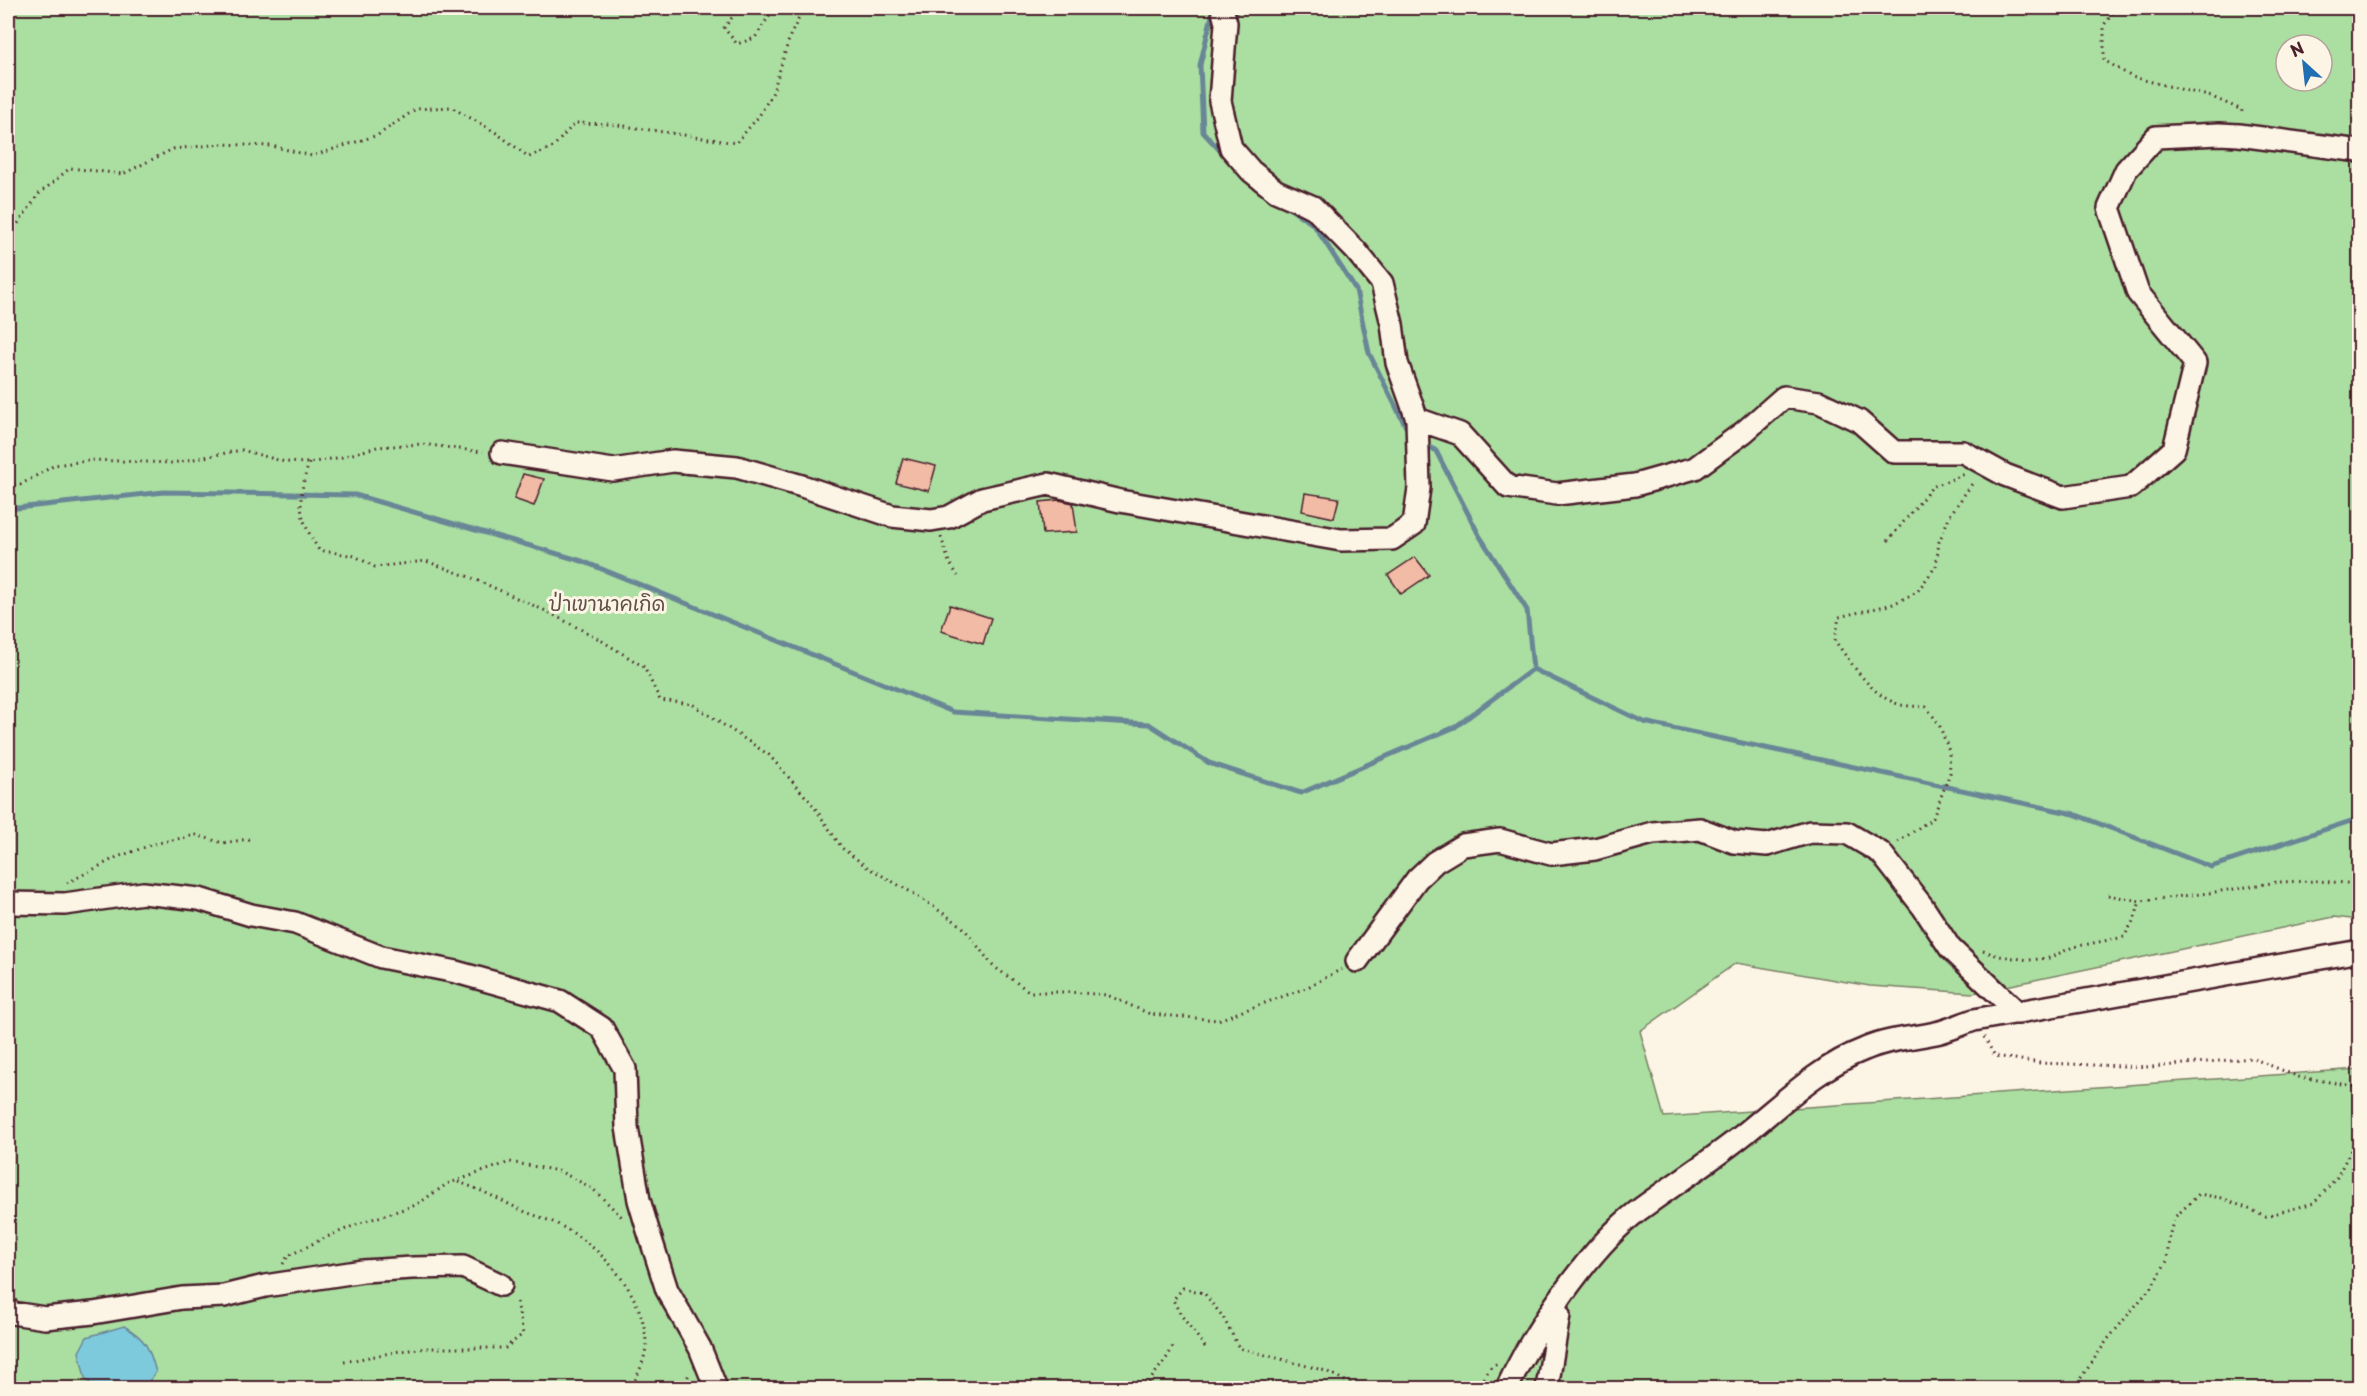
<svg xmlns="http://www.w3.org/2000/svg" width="2367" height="1396" viewBox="0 0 2367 1396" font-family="'Playpen Sans','Playpen Sans Thai',sans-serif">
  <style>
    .green { fill: #abdfa1; stroke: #7a7f66; stroke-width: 1.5; fill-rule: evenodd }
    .water { fill: #7ecadd; stroke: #698696; stroke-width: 1.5 }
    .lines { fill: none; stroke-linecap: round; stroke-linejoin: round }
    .stream { stroke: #698696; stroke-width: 5 }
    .building { fill: #f2bba6; stroke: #4a1f2b; stroke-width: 1.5 }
    .minor-casing { stroke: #4a1f2b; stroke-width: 26 }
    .path { stroke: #4a1f2b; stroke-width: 3; stroke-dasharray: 1.5 4.5; stroke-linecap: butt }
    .minor { stroke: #fcf5e5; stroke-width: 21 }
    .labels { text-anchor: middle; stroke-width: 6; stroke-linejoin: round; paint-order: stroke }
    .park-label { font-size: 20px; fill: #624f48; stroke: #fcf5e5 }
  </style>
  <rect width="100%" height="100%" fill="#fcf5e5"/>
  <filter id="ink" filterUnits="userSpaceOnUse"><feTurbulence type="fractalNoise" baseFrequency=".0167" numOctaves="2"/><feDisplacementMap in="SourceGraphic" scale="12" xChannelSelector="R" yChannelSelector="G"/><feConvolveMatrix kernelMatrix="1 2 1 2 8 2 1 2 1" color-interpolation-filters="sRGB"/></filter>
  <g filter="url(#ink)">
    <path class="green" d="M8,8H2359V920L2334,917L1973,993L1870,986L1736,963L1640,1031L1664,1117L2359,1069V1388H8ZM2286,45H2322V81H2286Z"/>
    <path class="water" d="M124,1326C146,1339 149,1347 156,1372L144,1388H94L85,1378L79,1352L87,1337Z"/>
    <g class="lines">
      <path class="stream" d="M1211,8L1213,11L1200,65L1203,132L1226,157
        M1281,203L1314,225L1356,290L1369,353L1406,427
        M1432,448L1436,451L1479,535L1527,610L1533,669
        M8,509L164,492L355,495L582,561L953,712L1149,724L1209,763L1301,793L1455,727L1533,669L1644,722L2074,814L2211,867L2360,818"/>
    </g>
    <path class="building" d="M903,458L936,466L929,491L896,483Z
      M523,474L544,479L534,506L514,499Z
      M1305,493L1339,498L1334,518L1302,511Z
      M1059,500L1073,503L1077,532L1043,534L1040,502Z
      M1415,557L1429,575L1401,594L1388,575Z
      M950,605L991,618L983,644L941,631Z"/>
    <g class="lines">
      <defs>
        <path id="minor" d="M1417,419L1460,434L1508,487L1557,494L1635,485L1695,468L1744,432L1784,397L1819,402L1859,421L1894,452H1963L2005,475L2063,497L2131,487L2174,449L2195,363L2138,293L2109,208L2126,170L2156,137L2219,134L2239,135L2360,151
          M502,453L613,470L673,461L737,467L802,486L892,516L931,520L949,517L982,499L1048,484L1120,501L1341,540L1392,539L1414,524L1419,488L1417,419L1397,363L1392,324L1382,283L1356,251L1313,207L1276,191L1251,171L1231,148L1220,101L1226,23L1222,8
          M8,903L65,904L143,893L199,899L251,915L295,923L381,957L456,972L560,1001L602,1028L625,1069L627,1127L639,1200L647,1227L667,1290L700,1348L716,1388
          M1357,961L1417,879L1435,862L1463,845L1500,840L1551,854L1595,849L1653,833L1700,829L1734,842L1767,845L1810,832L1847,833L1881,853L1923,907L1950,948L2018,1013
          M8,1309L12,1313L45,1318L93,1313L182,1298L224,1296L265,1286L363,1271L412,1268L463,1267L501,1285
          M1507,1388C1533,1332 1589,1248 1639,1210C1673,1185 1709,1162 1743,1135C1782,1104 1818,1067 1865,1049C1888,1039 1912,1038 1936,1033C1949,1030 1962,1024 1974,1020L2360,951
          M1547,1388L1559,1315"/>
      </defs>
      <use href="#minor" class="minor-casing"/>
      <path class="path" d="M739,8L724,28L737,44L755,38L774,8
        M2116,8L2104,25V60L2132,77L2212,97L2242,110L2241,115
        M8,230L17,225L39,194L70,168L123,174L173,149L222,144L272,146L312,156L378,135L416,109L451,107L495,132L529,157L553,147L575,123L611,124L736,143L759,116L773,92L790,36L804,8
        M309,463C297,501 297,516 319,550L355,556L375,567L426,561L472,578L548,612L599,639L644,667L660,700L692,704L769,755L813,805L842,848L867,867L916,895L962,926L993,966L1030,992H1068L1107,995L1150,1014L1218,1020L1306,988L1342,969
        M8,484L20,485L55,465L94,460L172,463L242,450L285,462L309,463L342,457L377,447L421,444L483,452
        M941,537L949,562L958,576
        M1888,541L1932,487L1965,474
        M1898,842L1933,818L1950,773L1949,751L1939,724L1926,707C1916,706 1902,707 1893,702C1868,691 1851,662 1835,641L1839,617L1893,604L1917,592L1936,566L1939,542L1950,515L1974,481
        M67,883L117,857L154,844L196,835L223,843L249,839
        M2108,895L2140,901L2209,893L2277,882L2317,881L2360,884
        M1983,951L1999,956L2029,960L2049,958L2073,947L2124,937L2135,918L2140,901
        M1984,1037L1995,1056L2040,1063L2151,1067L2252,1058L2299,1077L2360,1087
        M458,1182C480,1189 500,1200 521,1210C532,1215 544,1218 555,1223C599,1244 643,1291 646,1341C647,1356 638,1375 631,1388
        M283,1264L288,1256L320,1240L360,1223L416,1205L447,1184L510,1162L559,1171L592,1188L624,1219
        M1205,1347L1181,1315L1173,1300L1183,1288L1204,1293L1223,1317L1239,1348L1326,1371L1359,1388
        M344,1362L400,1351L429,1348H505L523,1334L517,1302L514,1300
        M683,1388L689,1374
        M1146,1388C1155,1369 1167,1363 1174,1343
        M1477,1388L1491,1367L1498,1363
        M2074,1388L2108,1339L2152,1286L2167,1261L2169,1237L2174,1218L2199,1194L2222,1198L2266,1216L2314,1203L2337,1177L2354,1144L2360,1118"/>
      <use href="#minor" class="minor"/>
    </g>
  </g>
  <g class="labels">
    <g class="park-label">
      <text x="607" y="611">ป่าเขานาคเกิด</text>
    </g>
  </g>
  <rect width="2367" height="1396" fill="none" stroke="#fcf5e5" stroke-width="30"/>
  <rect x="15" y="15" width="2337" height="1366" fill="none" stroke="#4a1f2b" stroke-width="2" filter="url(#ink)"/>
  <g transform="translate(2304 63) rotate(333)"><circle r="28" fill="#fcf5e5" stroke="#b59f9b" stroke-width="1.5"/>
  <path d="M0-4.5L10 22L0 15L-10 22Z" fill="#1f6fb2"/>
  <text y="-9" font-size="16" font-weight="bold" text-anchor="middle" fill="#4a1f2b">N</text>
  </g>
</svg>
